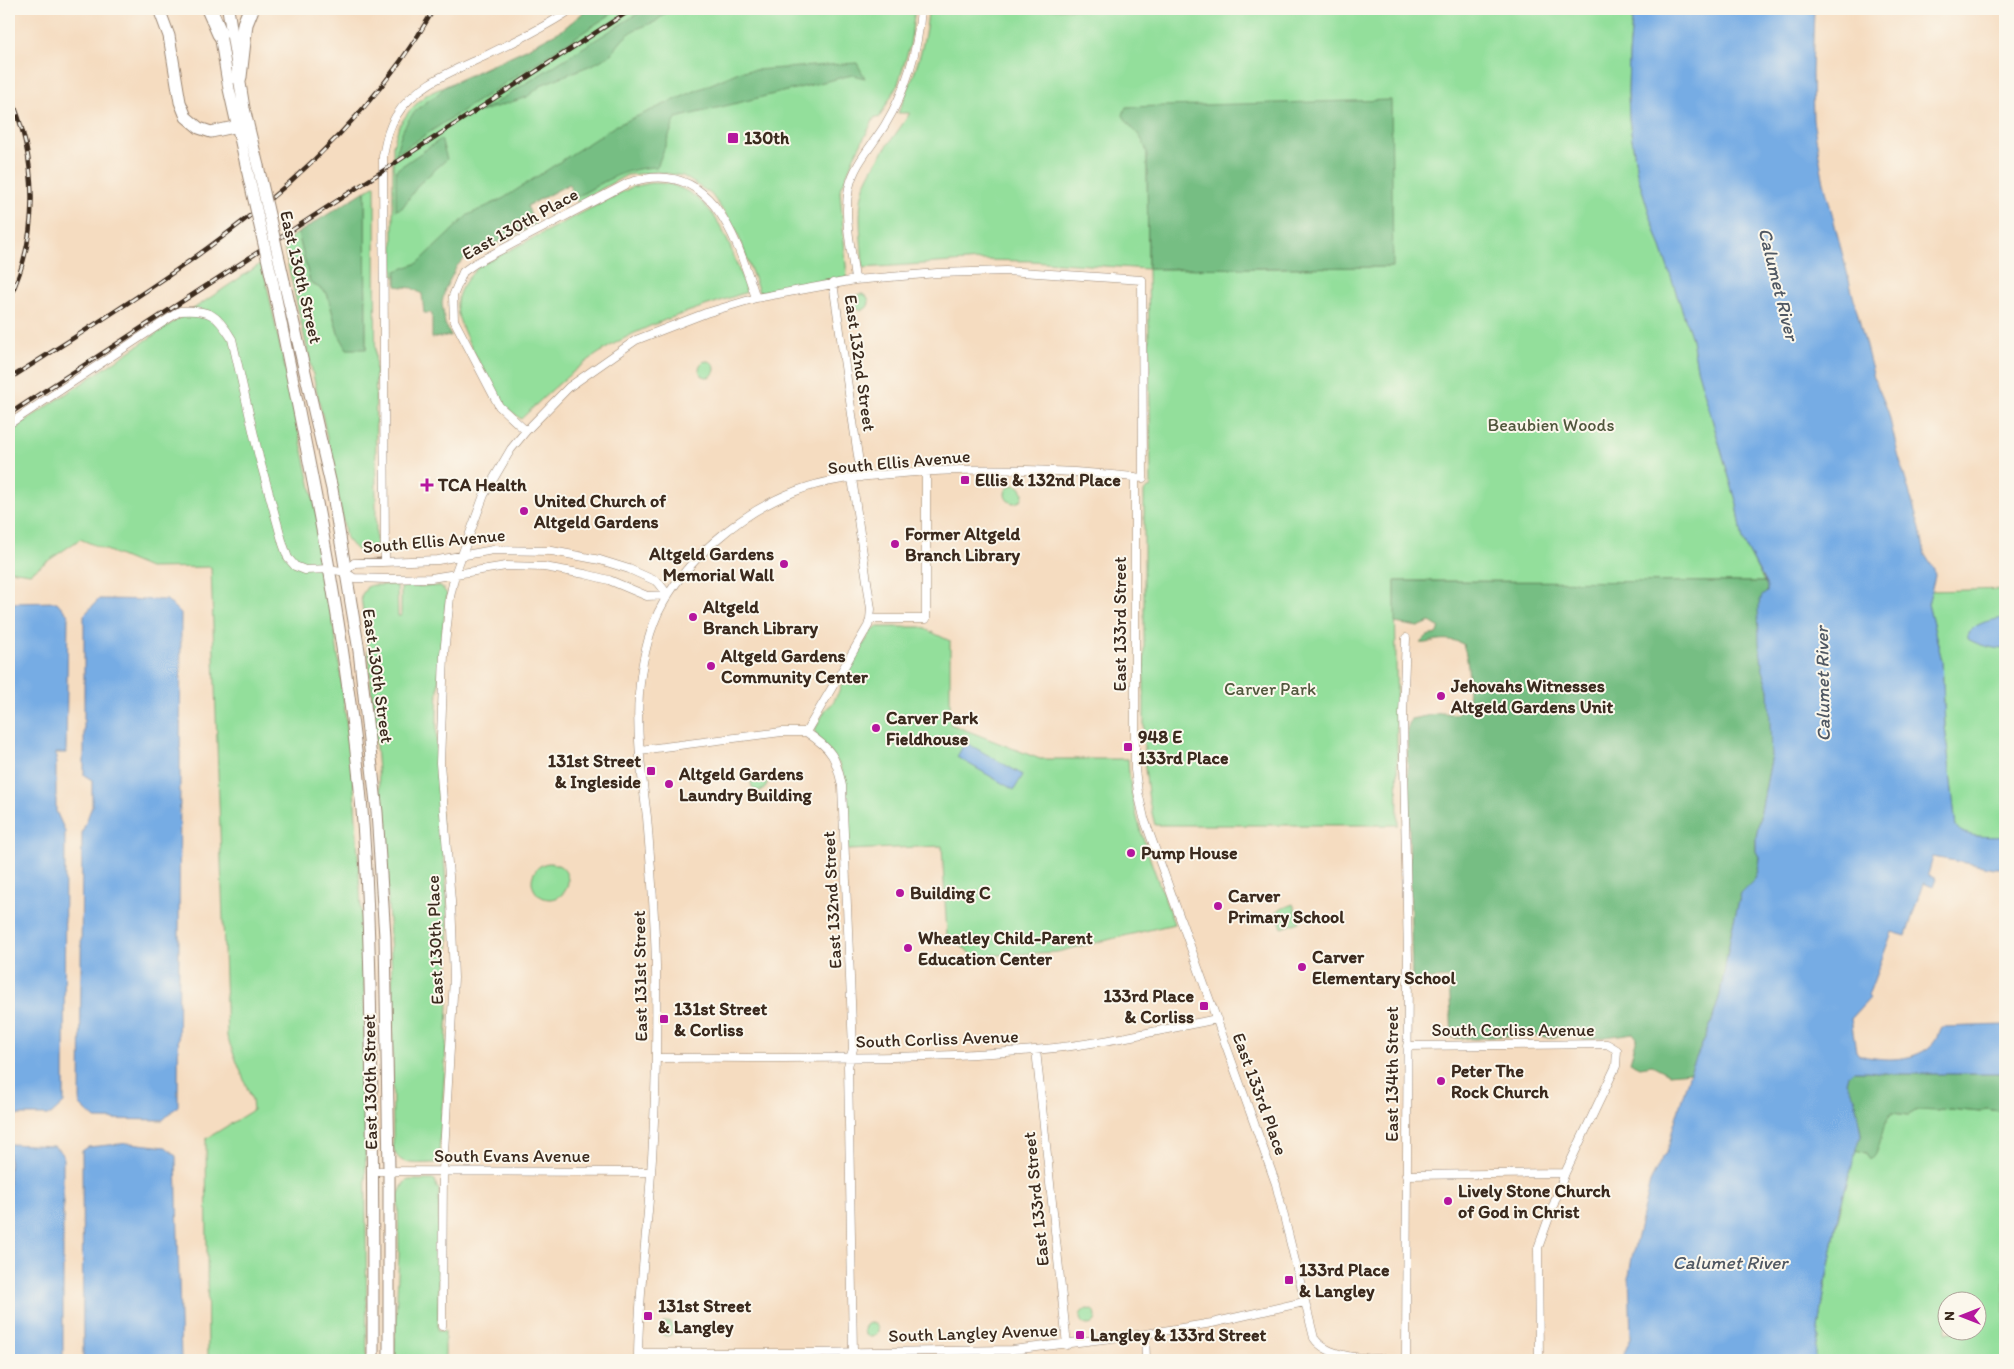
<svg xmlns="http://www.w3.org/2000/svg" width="2014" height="1369" viewBox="0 0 2014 1369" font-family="Itim,sans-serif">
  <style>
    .green { fill: #93df9b; stroke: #67845c; fill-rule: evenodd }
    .forest { fill: #76be83; stroke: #587450 }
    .water { fill: #76ace4; stroke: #586b81 }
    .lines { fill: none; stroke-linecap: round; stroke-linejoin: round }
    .street-casing { stroke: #98836f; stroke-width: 9 }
    .secondary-casing { stroke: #98836f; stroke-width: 13 }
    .highway-casing { stroke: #98836f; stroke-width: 17 }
    .street { stroke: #fff; stroke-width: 8 }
    .secondary { stroke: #fff; stroke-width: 11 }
    .highway { stroke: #fff; stroke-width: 15 }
    .rail-casing { stroke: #3b2a1e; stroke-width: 4.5 }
    .rail { stroke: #fbf7ec; stroke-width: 2.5; stroke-dasharray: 8; stroke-linecap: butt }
    .secondary-bridge-casing { stroke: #98836f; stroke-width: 13; stroke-linecap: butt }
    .secondary-bridge { stroke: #fff; stroke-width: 11 }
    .poi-dot { fill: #b5179e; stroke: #fbf7ec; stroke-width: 2 }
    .labels { text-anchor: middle; stroke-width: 4; stroke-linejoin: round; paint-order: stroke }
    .poi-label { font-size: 18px; font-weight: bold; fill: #3b2a1e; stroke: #fbf7ec; text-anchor: start }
    .street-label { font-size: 18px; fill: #3b2a1e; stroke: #fbf7ec }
    .park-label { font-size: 18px; fill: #51573d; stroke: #fbf7ec }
    .water-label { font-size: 19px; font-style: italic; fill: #505863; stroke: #fbf7ec }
  </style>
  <rect width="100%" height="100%" fill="#fbf7ec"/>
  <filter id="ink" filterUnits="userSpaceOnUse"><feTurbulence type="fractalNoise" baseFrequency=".02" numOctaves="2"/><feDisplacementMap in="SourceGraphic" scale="10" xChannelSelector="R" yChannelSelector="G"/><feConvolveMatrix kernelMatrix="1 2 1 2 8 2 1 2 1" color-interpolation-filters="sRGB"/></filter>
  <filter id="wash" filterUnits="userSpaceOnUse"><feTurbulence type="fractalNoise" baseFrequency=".0096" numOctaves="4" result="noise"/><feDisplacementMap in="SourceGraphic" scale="20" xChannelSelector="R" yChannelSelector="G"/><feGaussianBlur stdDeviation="1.12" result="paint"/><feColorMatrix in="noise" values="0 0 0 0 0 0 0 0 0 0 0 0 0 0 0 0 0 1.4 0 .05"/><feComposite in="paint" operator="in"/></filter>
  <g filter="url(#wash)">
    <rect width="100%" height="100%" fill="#f5dcc0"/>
    <path class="green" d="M588,9H915L910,45L898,84L879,118L875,117L854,157L840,191L847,277L759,292L736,229L711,194L683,176L657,172L627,175L577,202L575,198C597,186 619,170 645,167L666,145L569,184L393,277V145L399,126L410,110L426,95L524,50L562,30Z
      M928,9H1633L1629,55L1628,92L1629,119L1634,152L1637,173L1648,209L1692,339L1697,368L1737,504L1743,541L1764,582L1395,581L1398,825H1155L1149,801L1144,760V492L1146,489L1151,487L1148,269L1031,261L981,260L863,268C862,244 857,214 863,190C870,166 896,135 910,113H898C913,79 926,46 928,9ZM1135,129L1392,267L1148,269L1147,153L1144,142Z
      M651,183C659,183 668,183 675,186C721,202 731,251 747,292C704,307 659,319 619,341C582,361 551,390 521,419L507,408L500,398C488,376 454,325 457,302C459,287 469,277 479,266L632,187Z
      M375,185L376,546L372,553C360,556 353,547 346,538L324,423L283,243L298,233L310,282L327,293L338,333L366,349L365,191Z
      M262,263L320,529L339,662L354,785L364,960L367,1360H208L206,1139L253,1110L252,1100L227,1037L211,567L149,568L80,539L30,573L9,570V432Z
      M853 302a8 8 0 1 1 16 0a8 8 0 1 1-16 0Z
      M699 369a8 8 0 1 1 16 0a8 8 0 1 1-16 0Z
      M1005 494a9 9 0 1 1 18 0a9 9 0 1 1-18 0Z
      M372,585H397L398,616H401V587L441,586L447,594C439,654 435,715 437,776C440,825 447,874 448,924C451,1001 444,1078 439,1155L437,1162L435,1163C416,1163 396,1168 393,1145L392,974L386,869L369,660L361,596L367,587Z
      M2005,589V837C1991,836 1966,839 1956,828L1945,726L1942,661L1928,604L1931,591Z
      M921,627L950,641V724L1040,759H1128C1130,817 1155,870 1174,924L1057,952L975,956L947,936L942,846L847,850C846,828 848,790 842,771C838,755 814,742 815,729L826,709L832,704L840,690L842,682L872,630L877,627Z
      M751 783a8 8 0 1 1 16 0a8 8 0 1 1-16 0Z
      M532 881a18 18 0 1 1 36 0a18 18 0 1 1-36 0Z
      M1293,904L1300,922L1282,928L1276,911Z
      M1927,1109L1936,1111L1950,1109L1980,1112L1986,1109L2005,1112V1360H1815C1824,1289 1835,1219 1856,1150L1866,1153L1886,1119L1892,1113L1908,1115L1917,1110ZM1946,1302H1976V1332H1946Z
      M409,1180H435L437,1188L439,1189L438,1331H445V1360H394L399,1253L398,1195L404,1183Z
      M1080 1317a8 8 0 1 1 16 0a8 8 0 1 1-16 0Z
      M660 1329a7 7 0 1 1 14 0a7 7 0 1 1-14 0Z
      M864 1330a7 7 0 1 1 14 0a7 7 0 1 1-14 0Z"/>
    <path class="forest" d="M588,9H619L396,154C399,134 408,115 425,103C432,97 438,96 443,88L524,50L562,30Z
      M645,9H671L655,22L634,30L624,38L609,56L594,64L543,84L527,97L480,112Z
      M857,63L865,78L852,75L676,118L657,167C623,168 604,182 575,198L569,184L527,206L536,225L465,258L457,266L445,289L442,303L445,324L451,336L432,338V313H424L422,294L412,288L396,286V271L418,263L468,215L504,198L615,126L741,71Z
      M1391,100L1393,267L1148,269L1147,153C1141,131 1132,132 1123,115L1126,107Z
      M441,139L447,159L419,184L402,208L396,210V170Z
      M365,191L366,349H347L338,333L327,293L310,282L298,233Z
      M1395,581L1764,582L1767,586L1763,670L1769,689L1771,706V760L1756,837V851L1760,859L1758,871L1754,880L1741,893L1732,928L1720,995L1711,1024L1690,1072L1669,1074L1652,1065L1640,1067L1630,1062L1637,1038L1633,1033L1584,1040L1572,1035L1553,1037L1501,1036L1476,1039L1452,1038L1449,978L1412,980L1407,729L1411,719L1441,713L1456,714L1468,704C1469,683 1470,664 1463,644C1454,640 1448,639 1438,640C1431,641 1427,644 1420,643L1427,636L1436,634L1440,628L1430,622L1418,627L1395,623Z
      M1854,1071H1868L1894,1074H2005V1112L1986,1109L1980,1112L1950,1109L1936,1111L1917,1110L1909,1115L1892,1113C1878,1127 1885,1148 1870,1160L1866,1153L1856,1150L1861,1135L1855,1098L1846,1082L1848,1075Z"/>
    <path class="water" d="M1633,9H1814L1812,74L1813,120L1823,178L1874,378L1888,411L1898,454L1920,529L1925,555L1934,569L1935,576L1928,604L1942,661L1945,726L1956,827C1966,839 1991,836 2005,837V868H1994L1933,857L1928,875L1936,879L1933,887L1923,883L1906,936L1892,932L1868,996L1870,998L1851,1019L1856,1051L1859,1055C1882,1061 1918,1063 1935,1041C1938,1037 1938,1031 1941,1027L2005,1025V1074H1894L1868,1071H1854L1848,1075L1846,1082L1855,1098L1861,1135L1839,1211L1825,1286L1815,1360H1621L1631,1338L1629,1276L1632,1257L1650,1182L1662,1158L1667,1153L1673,1128L1690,1072L1711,1024L1720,995L1732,928L1741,893L1754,880L1758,871L1760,859L1756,851V837L1771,760L1769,689L1763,670L1759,643L1758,606L1762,596L1767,592V586L1743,541L1737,504L1697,368L1692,339L1648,209L1637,173L1634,152L1629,119L1628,92L1629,55Z
      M99,599L167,600L181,614L178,1106L163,1120L95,1119L80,1105L82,833L92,806V780L84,775V615Z
      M57,602L68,615L66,753H56V811L65,831L64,1103L51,1115H9V603Z
      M2005,618V649C1991,648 1980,646 1968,639V632C1979,622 1990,620 2005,618Z
      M965,742L1023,775L1014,790L957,757Z
      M130,1143L166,1147L176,1156L181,1360H83L82,1151L88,1147Z
      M9,1144L54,1146L63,1154V1360H9Z"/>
  </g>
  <g filter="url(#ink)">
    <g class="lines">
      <defs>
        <path id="street" d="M855,280C852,251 843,217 849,188C854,164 872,146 885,125C906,90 918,50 921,9
          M833,283L861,477
          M9,424L180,311C209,309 217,314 232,339L259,457L283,544L288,558L295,566L305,570L330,569L345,572L354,578L387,579L431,578L506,566L544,567L585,574L609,580L647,596L668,595
          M526,431L499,406L454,320L453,296L463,272L474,264L628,183C711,155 736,237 756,298
          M1135,477V770L1138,792L1144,818L1276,1184L1314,1338C1330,1362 1379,1358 1406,1360
          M852,478L871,609L870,619L868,626L806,732C832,749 836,757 842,786L853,1049L848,1066L853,1352
          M385,562L383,156C386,142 388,128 396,116C415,84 456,70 487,55C516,41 545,27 572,9
          M345,572L354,563L438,560L493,550L552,551L600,560L629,569L658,582L668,595
          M870,619H926V470
          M640,750L782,732H806
          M1407,1046L1607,1044L1617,1050L1616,1066L1565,1173L1538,1248L1539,1360
          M1036,1050L1067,1345
          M656,1058C782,1057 908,1061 1034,1050C1096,1045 1156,1031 1217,1019
          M373,1171L651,1172
          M1406,1175L1565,1173
          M442,1326L443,1170L454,978L451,901L440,763L444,654L450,597L455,574L484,495L511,449L526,431L569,387L636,340L706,313L756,298L855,280L937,273L1006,271L1142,280L1143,478C1059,469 975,466 891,474C859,477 826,479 796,491C741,512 684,560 658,613C647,638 641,667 639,694C636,735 642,777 647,817C651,867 655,916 656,966C657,1035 656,1104 651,1173C647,1235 638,1298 638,1360
          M1145,1334L1146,1360
          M638,1353H806L1012,1350L1145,1334L1212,1323L1304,1302
          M1406,1360L1408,958L1403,714L1406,638"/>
        <path id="secondary" d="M159,9L169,36L180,102L186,117L199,128L211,132L248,124
          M228,9L244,108L258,166
          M219,28L229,89L247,169
          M284,281L332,489L359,651L377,812L385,937L389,1170V1360
          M273,284C309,459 346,631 362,810C368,886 370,962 371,1039C373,1146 373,1253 373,1360"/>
        <path id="highway" d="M209,9L220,34
          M239,77L245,24L251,9"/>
      </defs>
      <use href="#street" class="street-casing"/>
      <use href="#secondary" class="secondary-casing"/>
      <use href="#highway" class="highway-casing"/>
      <use href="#street" class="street"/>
      <use href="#secondary" class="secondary"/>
      <use href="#highway" class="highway"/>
      <defs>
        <path id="rail" d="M9,92C37,158 41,233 9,299
          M9,379C169,277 337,179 434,9
          M9,414L632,9"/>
      </defs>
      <use href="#rail" class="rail-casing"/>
      <use href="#rail" class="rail"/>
      <defs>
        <path id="secondary-bridge" d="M258,166L284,281
          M247,169L273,284"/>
      </defs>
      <use href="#secondary-bridge" class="secondary-bridge-casing"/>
      <use href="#secondary-bridge" class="secondary-bridge"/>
    </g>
  </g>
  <g class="poi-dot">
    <rect x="727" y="132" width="12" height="12" rx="2.5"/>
    <rect x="960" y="475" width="10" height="10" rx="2.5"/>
    <path d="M424.5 477.5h5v5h5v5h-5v5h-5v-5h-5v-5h5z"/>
    <circle cx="524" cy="511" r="5"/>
    <circle cx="895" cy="544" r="5"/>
    <circle cx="784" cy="564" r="5"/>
    <circle cx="693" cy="617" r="5"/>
    <circle cx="711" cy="666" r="5"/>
    <circle cx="1441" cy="696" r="5"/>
    <circle cx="876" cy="728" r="5"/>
    <rect x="1123" y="742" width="10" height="10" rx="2.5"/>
    <rect x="646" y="766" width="10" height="10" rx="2.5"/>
    <circle cx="669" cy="784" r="5"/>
    <circle cx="1131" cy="853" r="5"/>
    <circle cx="900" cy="893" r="5"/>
    <circle cx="1218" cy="906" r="5"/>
    <circle cx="908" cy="948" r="5"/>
    <circle cx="1302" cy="967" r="5"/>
    <rect x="1199" y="1001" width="10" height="10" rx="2.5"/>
    <rect x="659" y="1014" width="10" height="10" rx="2.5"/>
    <circle cx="1441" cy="1081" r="5"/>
    <circle cx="1448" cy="1201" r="5"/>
    <rect x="1284" y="1275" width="10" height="10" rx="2.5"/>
    <rect x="643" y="1311" width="10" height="10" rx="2.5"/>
    <rect x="1075" y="1330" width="10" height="10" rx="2.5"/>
  </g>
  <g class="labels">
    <g class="poi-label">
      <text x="744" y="144">130th</text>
      <text x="975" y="486">Ellis &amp; 132nd Place</text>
      <text x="438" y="491">TCA Health</text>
      <text x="534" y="507">United Church of<tspan x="534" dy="21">Altgeld Gardens</tspan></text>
      <text x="905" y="540">Former Altgeld<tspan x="905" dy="21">Branch Library</tspan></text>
      <text x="774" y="560" text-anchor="end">Altgeld Gardens<tspan x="774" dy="21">Memorial Wall</tspan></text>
      <text x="703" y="613">Altgeld<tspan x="703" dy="21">Branch Library</tspan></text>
      <text x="721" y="662">Altgeld Gardens<tspan x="721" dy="21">Community Center</tspan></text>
      <text x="1451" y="692">Jehovahs Witnesses<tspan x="1451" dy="21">Altgeld Gardens Unit</tspan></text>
      <text x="886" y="724">Carver Park<tspan x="886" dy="21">Fieldhouse</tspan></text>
      <text x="1138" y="743">948 E<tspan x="1138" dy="21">133rd Place</tspan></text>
      <text x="641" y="767" text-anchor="end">131st Street<tspan x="641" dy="21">&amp; Ingleside</tspan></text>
      <text x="679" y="780">Altgeld Gardens<tspan x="679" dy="21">Laundry Building</tspan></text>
      <text x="1141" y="859">Pump House</text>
      <text x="910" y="899">Building C</text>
      <text x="1228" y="902">Carver<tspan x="1228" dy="21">Primary School</tspan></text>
      <text x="918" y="944">Wheatley Child-Parent<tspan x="918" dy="21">Education Center</tspan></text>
      <text x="1312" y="963">Carver<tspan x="1312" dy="21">Elementary School</tspan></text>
      <text x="1194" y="1002" text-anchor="end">133rd Place<tspan x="1194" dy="21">&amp; Corliss</tspan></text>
      <text x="674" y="1015">131st Street<tspan x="674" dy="21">&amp; Corliss</tspan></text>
      <text x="1451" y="1077">Peter The<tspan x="1451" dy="21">Rock Church</tspan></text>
      <text x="1458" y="1197">Lively Stone Church<tspan x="1458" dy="21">of God in Christ</tspan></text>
      <text x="1299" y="1276">133rd Place<tspan x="1299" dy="21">&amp; Langley</tspan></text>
      <text x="658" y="1312">131st Street<tspan x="658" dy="21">&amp; Langley</tspan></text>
      <text x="1090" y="1341">Langley &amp; 133rd Street</text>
    </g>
    <g class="street-label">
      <text transform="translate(520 224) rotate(-29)" y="6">East 130th Place</text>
      <text transform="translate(301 277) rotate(77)" y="6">East 130th Street</text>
      <text transform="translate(860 363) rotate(82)" y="6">East 132nd Street</text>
      <text transform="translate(899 462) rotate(-5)" y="6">South Ellis Avenue</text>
      <text transform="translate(434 541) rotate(-5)" y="6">South Ellis Avenue</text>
      <text transform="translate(1120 624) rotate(-90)" y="6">East 133rd Street</text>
      <text transform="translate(378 676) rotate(82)" y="6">East 130th Street</text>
      <text transform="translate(832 900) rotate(-93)" y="6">East 132nd Street</text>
      <text transform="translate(435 940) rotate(-92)" y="6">East 130th Place</text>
      <text transform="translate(640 976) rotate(-91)" y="6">East 131st Street</text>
      <text x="1513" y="1036">South Corliss Avenue</text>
      <text transform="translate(937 1039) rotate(-2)" y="6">South Corliss Avenue</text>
      <text transform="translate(1392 1074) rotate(-90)" y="6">East 134th Street</text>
      <text transform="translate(370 1082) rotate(-91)" y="6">East 130th Street</text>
      <text transform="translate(1260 1094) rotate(70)" y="6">East 133rd Place</text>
      <text x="512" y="1162">South Evans Avenue</text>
      <text transform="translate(1036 1199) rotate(-96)" y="6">East 133rd Street</text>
      <text transform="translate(973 1333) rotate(-2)" y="6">South Langley Avenue</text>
    </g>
    <g class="park-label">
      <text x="1551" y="431">Beaubien Woods</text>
      <text x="1270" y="695">Carver Park</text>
    </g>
    <g class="water-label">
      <text transform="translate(1779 284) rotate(76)" y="7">Calumet River</text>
      <text transform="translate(1822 684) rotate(-91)" y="7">Calumet River</text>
      <text x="1730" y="1269">Calumet River</text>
    </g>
  </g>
  <rect width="2014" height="1369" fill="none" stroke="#fbf7ec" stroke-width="30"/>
  <g transform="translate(1962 1316) rotate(270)"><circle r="24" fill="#fbf7ec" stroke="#aea59a"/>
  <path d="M0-4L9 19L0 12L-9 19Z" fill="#b5179e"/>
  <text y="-8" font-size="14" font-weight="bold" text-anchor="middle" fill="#3b2a1e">N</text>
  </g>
</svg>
